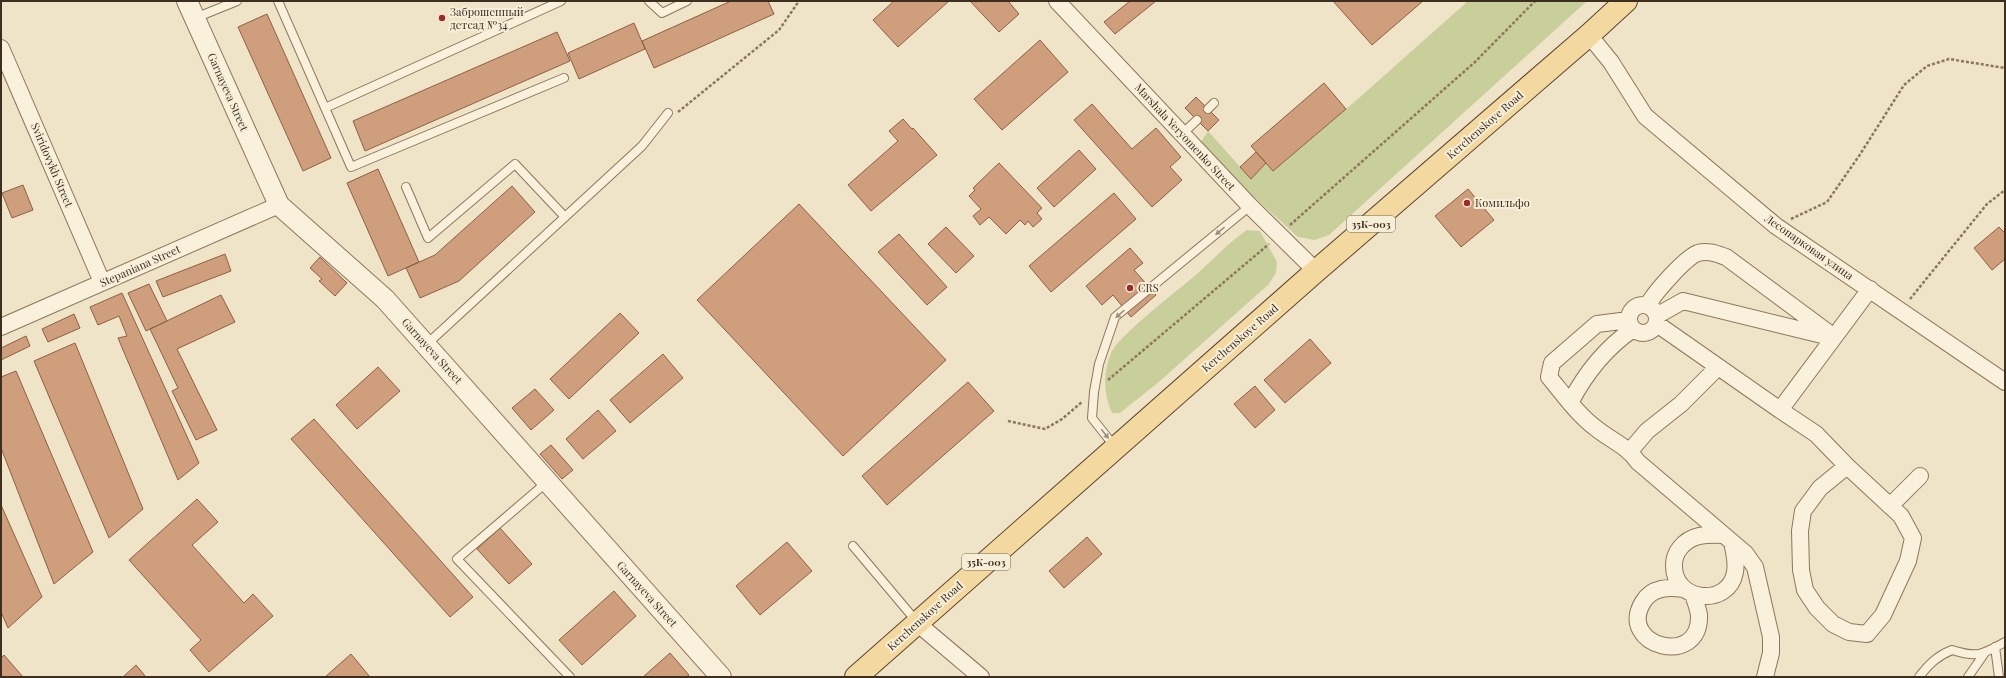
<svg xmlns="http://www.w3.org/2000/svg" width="2006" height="678" viewBox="0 0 2006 678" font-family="'Playfair Display',serif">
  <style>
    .green { fill: #c9cf9b }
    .building { fill: #cf9f7d; stroke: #8d5f41 }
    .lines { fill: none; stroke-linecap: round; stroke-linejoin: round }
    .service-casing { stroke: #8d765c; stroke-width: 10 }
    .minor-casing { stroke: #8d765c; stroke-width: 18 }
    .tertiary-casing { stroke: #8d765c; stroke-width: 22 }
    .primary-casing { stroke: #5b4430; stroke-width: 24 }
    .path { stroke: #8d765c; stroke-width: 2.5; stroke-dasharray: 3 2; stroke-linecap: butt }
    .service { stroke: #faf1dc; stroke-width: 8 }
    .minor { stroke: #faf1dc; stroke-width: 16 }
    .tertiary { stroke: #faf1dc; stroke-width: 20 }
    .primary { stroke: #f3d9a0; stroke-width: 22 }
    .oneway { fill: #9c907e }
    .poi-dot { fill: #9e2a2b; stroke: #f7eed8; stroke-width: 1.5 }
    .labels { text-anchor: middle; stroke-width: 4; stroke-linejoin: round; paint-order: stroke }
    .shield { fill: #f7eed8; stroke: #756857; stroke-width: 1 }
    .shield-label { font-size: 10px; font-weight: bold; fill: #3d2e20 }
    .poi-label { font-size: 11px; fill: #3d2e20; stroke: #f7eed8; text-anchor: start }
    .street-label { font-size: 11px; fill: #3d2e20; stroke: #f7eed8 }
  </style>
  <rect width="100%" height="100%" fill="#f0e4c8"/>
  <path class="green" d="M1468,1H1587L1329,235L1315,240L1298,237L1243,187L1201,142L1208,131L1251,179L1266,163L1273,171L1359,98Z
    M1247,230L1260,231L1277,262L1276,273L1269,284L1160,381L1120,413H1112C1103,394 1103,373 1111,353C1121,333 1179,290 1199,272C1215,258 1229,242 1247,230Z"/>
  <path class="building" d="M731,1H768L774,14L654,68L642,41Z
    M894,1H949L898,47L873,20Z
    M970,1H1008L1019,14L999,32Z
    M1130,1H1156L1115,34L1104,22Z
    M1333,1H1423L1372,45Z
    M267,14L331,158L303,171L238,27Z
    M634,23L645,49L579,79L568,53Z
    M557,32L570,61L365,151L353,121Z
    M1040,40L1068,72L1002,130L974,99Z
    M1324,83L1346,109L1273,171L1251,146Z
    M1196,97L1219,120L1208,131L1185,108Z
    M1092,104L1132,149L1156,128L1181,157L1170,167L1182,180L1152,207L1074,120Z
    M903,119L912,129L913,128L937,155L871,211L848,185L898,141L889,131Z
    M1079,150L1096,169L1054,207L1037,188Z
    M1256,152L1266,163L1251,179L1240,167Z
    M999,163L1042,208L1037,213L1042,219L1033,227L1028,221L1025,225L1020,220L1006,234L989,217L980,225L973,216L981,209L969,196L975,190L973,188Z
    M378,169L419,262L388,276L347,183Z
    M23,185L33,210L12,218L2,193Z
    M512,186L535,212L459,281L420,298L406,268L435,255Z
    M1468,189L1494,220L1461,247L1435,216Z
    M1114,193L1136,219L1051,292L1029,266Z
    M799,204L946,360L843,456L697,300Z
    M946,227L974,256L956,273L928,244Z
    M1999,227L2005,233V259L1992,270L1974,248Z
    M899,234L947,287L927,305L878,252Z
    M1130,248L1143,263L1134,270L1156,295L1131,317L1113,295L1102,305L1086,286Z
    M225,254L231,271L163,297L156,281Z
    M320,257L347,283L335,296L319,281L322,279L310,268Z
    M149,284L167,321L146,331L128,293Z
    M122,293L199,463L178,480L118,338L127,336L119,316L98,325L90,307Z
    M221,295L235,322L177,349L217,430L196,440L172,391L178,388L150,329Z
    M620,313L639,333L569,399L550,379Z
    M74,314L80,328L48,342L42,329Z
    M26,336L30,346L1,360V348Z
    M1310,339L1331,363L1285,403L1264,380Z
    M75,343L143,509L109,538L34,361Z
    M663,354L683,378L630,423L610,400Z
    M378,367L400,391L357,429L336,405Z
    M16,371L93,552L54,584L1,448V377Z
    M968,382L994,411L887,505L862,476Z
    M1255,386L1275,410L1255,428L1234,404Z
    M535,389L554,410L531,430L512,408Z
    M598,410L616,431L583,459L566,439Z
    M314,419L473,597L450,617L291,439Z
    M551,445L573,470L562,479L540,454Z
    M197,499L218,522L192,545L244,603L253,594L273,616L209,672L190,650L201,640L129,560Z
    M1,505L42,597L8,628L1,612Z
    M500,528L532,564L509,584L477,549Z
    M1087,537L1102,554L1064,588L1049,571Z
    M787,542L812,571L760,615L736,586Z
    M614,591L636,616L582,665L559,640Z
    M670,653L689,675L686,677H643Z
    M351,654L370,677H325Z
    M4,655L23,677H1V658Z
    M136,665L146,677H123Z"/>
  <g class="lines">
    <defs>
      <path id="service" d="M278,1L351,167L564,78
        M649,1L662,13L687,1
        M195,18L237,1
        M325,108L561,1
        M1208,109L1214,103
        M1182,134L1197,120
        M406,187L428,238L515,164L565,217
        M426,345L642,146L668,113
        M1115,447L1092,418L1094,392L1099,364L1115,317L1250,206
        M547,482L457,559L570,677
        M853,546L917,622
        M1995,647L1999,677
        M1919,677C1928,665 1937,656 1952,650C1978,658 1981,655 2005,642
        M1968,677L1984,654"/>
      <path id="minor" d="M1057,1L1250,206L1316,271
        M1589,35L1611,62L1645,116L1776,226L2005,382
        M1,48L102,282
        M1629 319a14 14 0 1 1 28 0a14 14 0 1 1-28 0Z
        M1648,305C1654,293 1686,257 1698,253C1708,250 1717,254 1726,257L1834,337
        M1658,315L1683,301L1826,336
        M1629,320L1597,324L1552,363L1549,377C1564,395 1578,415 1597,429C1612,441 1627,446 1638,462L1745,553L1755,567L1771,637V653L1765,677
        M1657,324L1780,410
        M1,327L279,205
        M1570,403C1585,374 1607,347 1633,329
        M1630,451L1647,431L1681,404L1718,367
        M1847,466L1901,516L1913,538L1908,561L1883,615L1867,634L1849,632L1833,624L1817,608L1805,590L1801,570L1800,531L1803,511L1820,488L1847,466L1816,434L1780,410L1870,289
        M1890,506L1920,476
        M1724,535C1707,534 1691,534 1680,548C1676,553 1674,559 1674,565C1673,602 1729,608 1735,572C1737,562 1734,552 1732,542
        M1684,589C1668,587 1652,587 1643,602C1616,646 1701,669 1699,615C1698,608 1695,601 1693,594
        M917,623L981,677"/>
      <path id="tertiary" d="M187,1L279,205L385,299L721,677"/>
      <path id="primary" d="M856,677L1316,271L1589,35L1626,1"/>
    </defs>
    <use href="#service" class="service-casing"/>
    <use href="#minor" class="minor-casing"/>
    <use href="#tertiary" class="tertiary-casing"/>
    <use href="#primary" class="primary-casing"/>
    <path class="path" d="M678,112L779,30L799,1
      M1791,219L1827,202L1859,156L1904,85L1927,66L1949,59L2005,68
      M1290,225L1475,62L1535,1
      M1910,299L1987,204L2005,190
      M1108,380L1269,244
      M1008,421L1045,429L1062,419L1082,402"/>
    <use href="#service" class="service"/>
    <use href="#minor" class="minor"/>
    <use href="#tertiary" class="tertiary"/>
    <use href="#primary" class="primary"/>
  </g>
  <defs><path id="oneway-solid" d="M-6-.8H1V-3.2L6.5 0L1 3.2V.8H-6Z"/></defs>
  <g class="oneway">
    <use href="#oneway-solid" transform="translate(1220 231) rotate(140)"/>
    <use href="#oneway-solid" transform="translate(1120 314) rotate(138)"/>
    <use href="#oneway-solid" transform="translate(1105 434) rotate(51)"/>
  </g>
  <g class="poi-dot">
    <circle cx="442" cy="18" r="4"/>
    <circle cx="1467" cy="203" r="4"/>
    <circle cx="1130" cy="288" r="4"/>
  </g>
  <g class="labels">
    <g class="shield">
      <rect x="1347" y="216" width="48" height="16" rx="3"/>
      <rect x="962" y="554" width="48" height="16" rx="3"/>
    </g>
    <g class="shield-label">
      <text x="1371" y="228">35К-003</text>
      <text x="986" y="566">35К-003</text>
    </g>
    <g class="poi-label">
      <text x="450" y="16">Заброшенный<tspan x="450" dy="13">детсад №34</tspan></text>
      <text x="1475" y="207">Комильфо</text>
      <text x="1138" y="292">CRS</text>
    </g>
    <g class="street-label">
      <text transform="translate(228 92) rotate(66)" y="4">Garnayeva Street</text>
      <text transform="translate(1485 125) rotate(-41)" y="4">Kerchenskoye Road</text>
      <text transform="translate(1185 137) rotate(47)" y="4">Marshala Yeryomenko Street</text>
      <text transform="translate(52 165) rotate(67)" y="4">Sviridovykh Street</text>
      <text transform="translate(1809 247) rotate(35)" y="4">Лесопарковая улица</text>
      <text transform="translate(140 266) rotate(-24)" y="4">Stepaniana Street</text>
      <text transform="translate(1240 338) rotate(-41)" y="4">Kerchenskoye Road</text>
      <text transform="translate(432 351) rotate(48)" y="4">Garnayeva Street</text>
      <text transform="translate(647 594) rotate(48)" y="4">Garnayeva Street</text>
      <text transform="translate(925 616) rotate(-42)" y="4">Kerchenskoye Road</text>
    </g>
  </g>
  <rect width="2006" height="678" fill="none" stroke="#3d2e20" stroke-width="4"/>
</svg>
